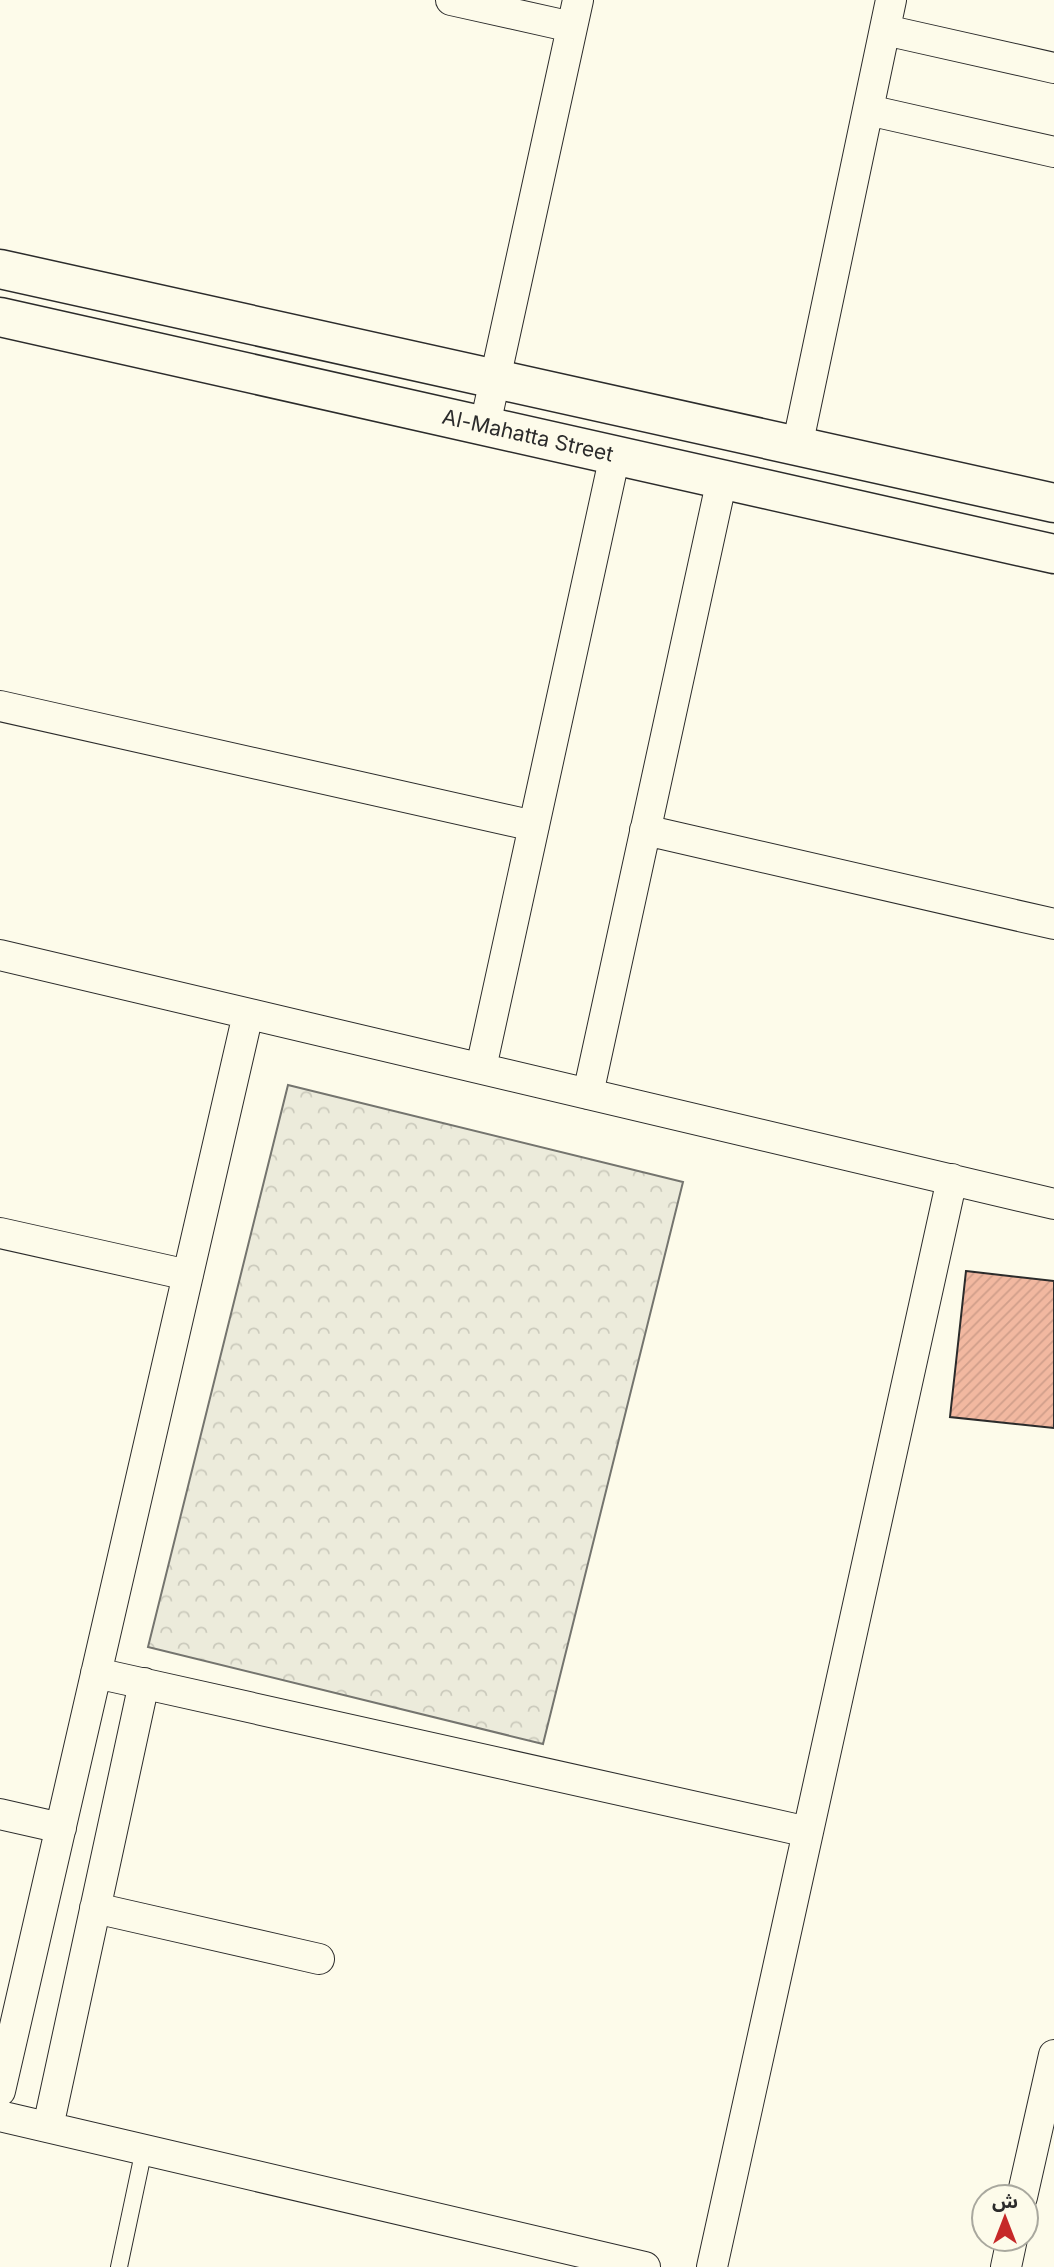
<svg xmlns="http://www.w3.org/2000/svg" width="1054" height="2267" viewBox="0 0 1054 2267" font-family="Inter,'Noto Sans Arabic',sans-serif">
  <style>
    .park { fill: url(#park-crowns); stroke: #74746e; stroke-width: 2 }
    .building { fill: url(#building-hatch); stroke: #2b2b2b; stroke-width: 2 }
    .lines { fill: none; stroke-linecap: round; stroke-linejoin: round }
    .lane-casing { stroke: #2b2b2b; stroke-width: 18 }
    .street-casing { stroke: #2b2b2b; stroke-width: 32 }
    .secondary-casing { stroke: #2b2b2b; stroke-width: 41 }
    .lane { stroke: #fdfbea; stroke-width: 16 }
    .street { stroke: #fdfbea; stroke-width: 30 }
    .secondary { stroke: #fdfbea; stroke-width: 38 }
    .labels { text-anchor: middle; stroke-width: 5; stroke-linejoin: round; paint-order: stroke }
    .street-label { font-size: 21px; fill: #2b2b2b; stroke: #fdfbea }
  </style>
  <defs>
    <pattern id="park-crowns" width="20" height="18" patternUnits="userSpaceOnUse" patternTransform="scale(1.75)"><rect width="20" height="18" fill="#ecebdb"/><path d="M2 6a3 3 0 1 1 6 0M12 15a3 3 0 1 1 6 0" fill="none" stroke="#cbcabc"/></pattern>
    <pattern id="building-hatch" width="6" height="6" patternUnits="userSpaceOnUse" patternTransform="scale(1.75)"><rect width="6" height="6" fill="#f2b8a0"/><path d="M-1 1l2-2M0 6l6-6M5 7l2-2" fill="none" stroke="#d09e8a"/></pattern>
  </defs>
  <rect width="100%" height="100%" fill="#fdfbea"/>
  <path class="park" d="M288,1085L683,1182L543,1744L148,1647Z"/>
  <path class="building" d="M966,1271L1054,1281V1428L950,1417Z"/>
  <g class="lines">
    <defs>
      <path id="lane" d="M119,2267L144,2149"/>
      <path id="street" d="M451,0L572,27
        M885,30L1054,68
        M868,110L1054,152
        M485,425L578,0
        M797,447L891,0
        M0,706L534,826
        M645,830L1054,924
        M0,955L1054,1204
        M481,1068L615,455
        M588,1094L722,479
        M0,1233L188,1275
        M96,1673L808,1832
        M0,1814L61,1828
        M95,1908L319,1959
        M0,2091L248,1014
        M0,2116L645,2267
        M48,2127L144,1683
        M1022,2197L1054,2055
        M712,2267L952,1179
        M1006,2267L1012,2239"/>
      <g id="secondary">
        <path d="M0,269L1054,503"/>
        <path id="s1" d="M0,317L1054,554"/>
      </g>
    </defs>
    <use href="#lane" class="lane-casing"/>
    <use href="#street" class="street-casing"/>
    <use href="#secondary" class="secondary-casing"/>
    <use href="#lane" class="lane"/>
    <use href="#street" class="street"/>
    <use href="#secondary" class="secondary"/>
  </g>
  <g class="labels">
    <g class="street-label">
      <text dy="7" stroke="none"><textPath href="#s1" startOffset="541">Al-Mahatta Street</textPath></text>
    </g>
  </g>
  <g transform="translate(1005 2218)"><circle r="33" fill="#fdfbea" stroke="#a9a89e" stroke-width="2"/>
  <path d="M0-5L12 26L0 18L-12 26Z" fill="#c62828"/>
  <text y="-10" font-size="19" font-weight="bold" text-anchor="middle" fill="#2b2b2b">ش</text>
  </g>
</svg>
